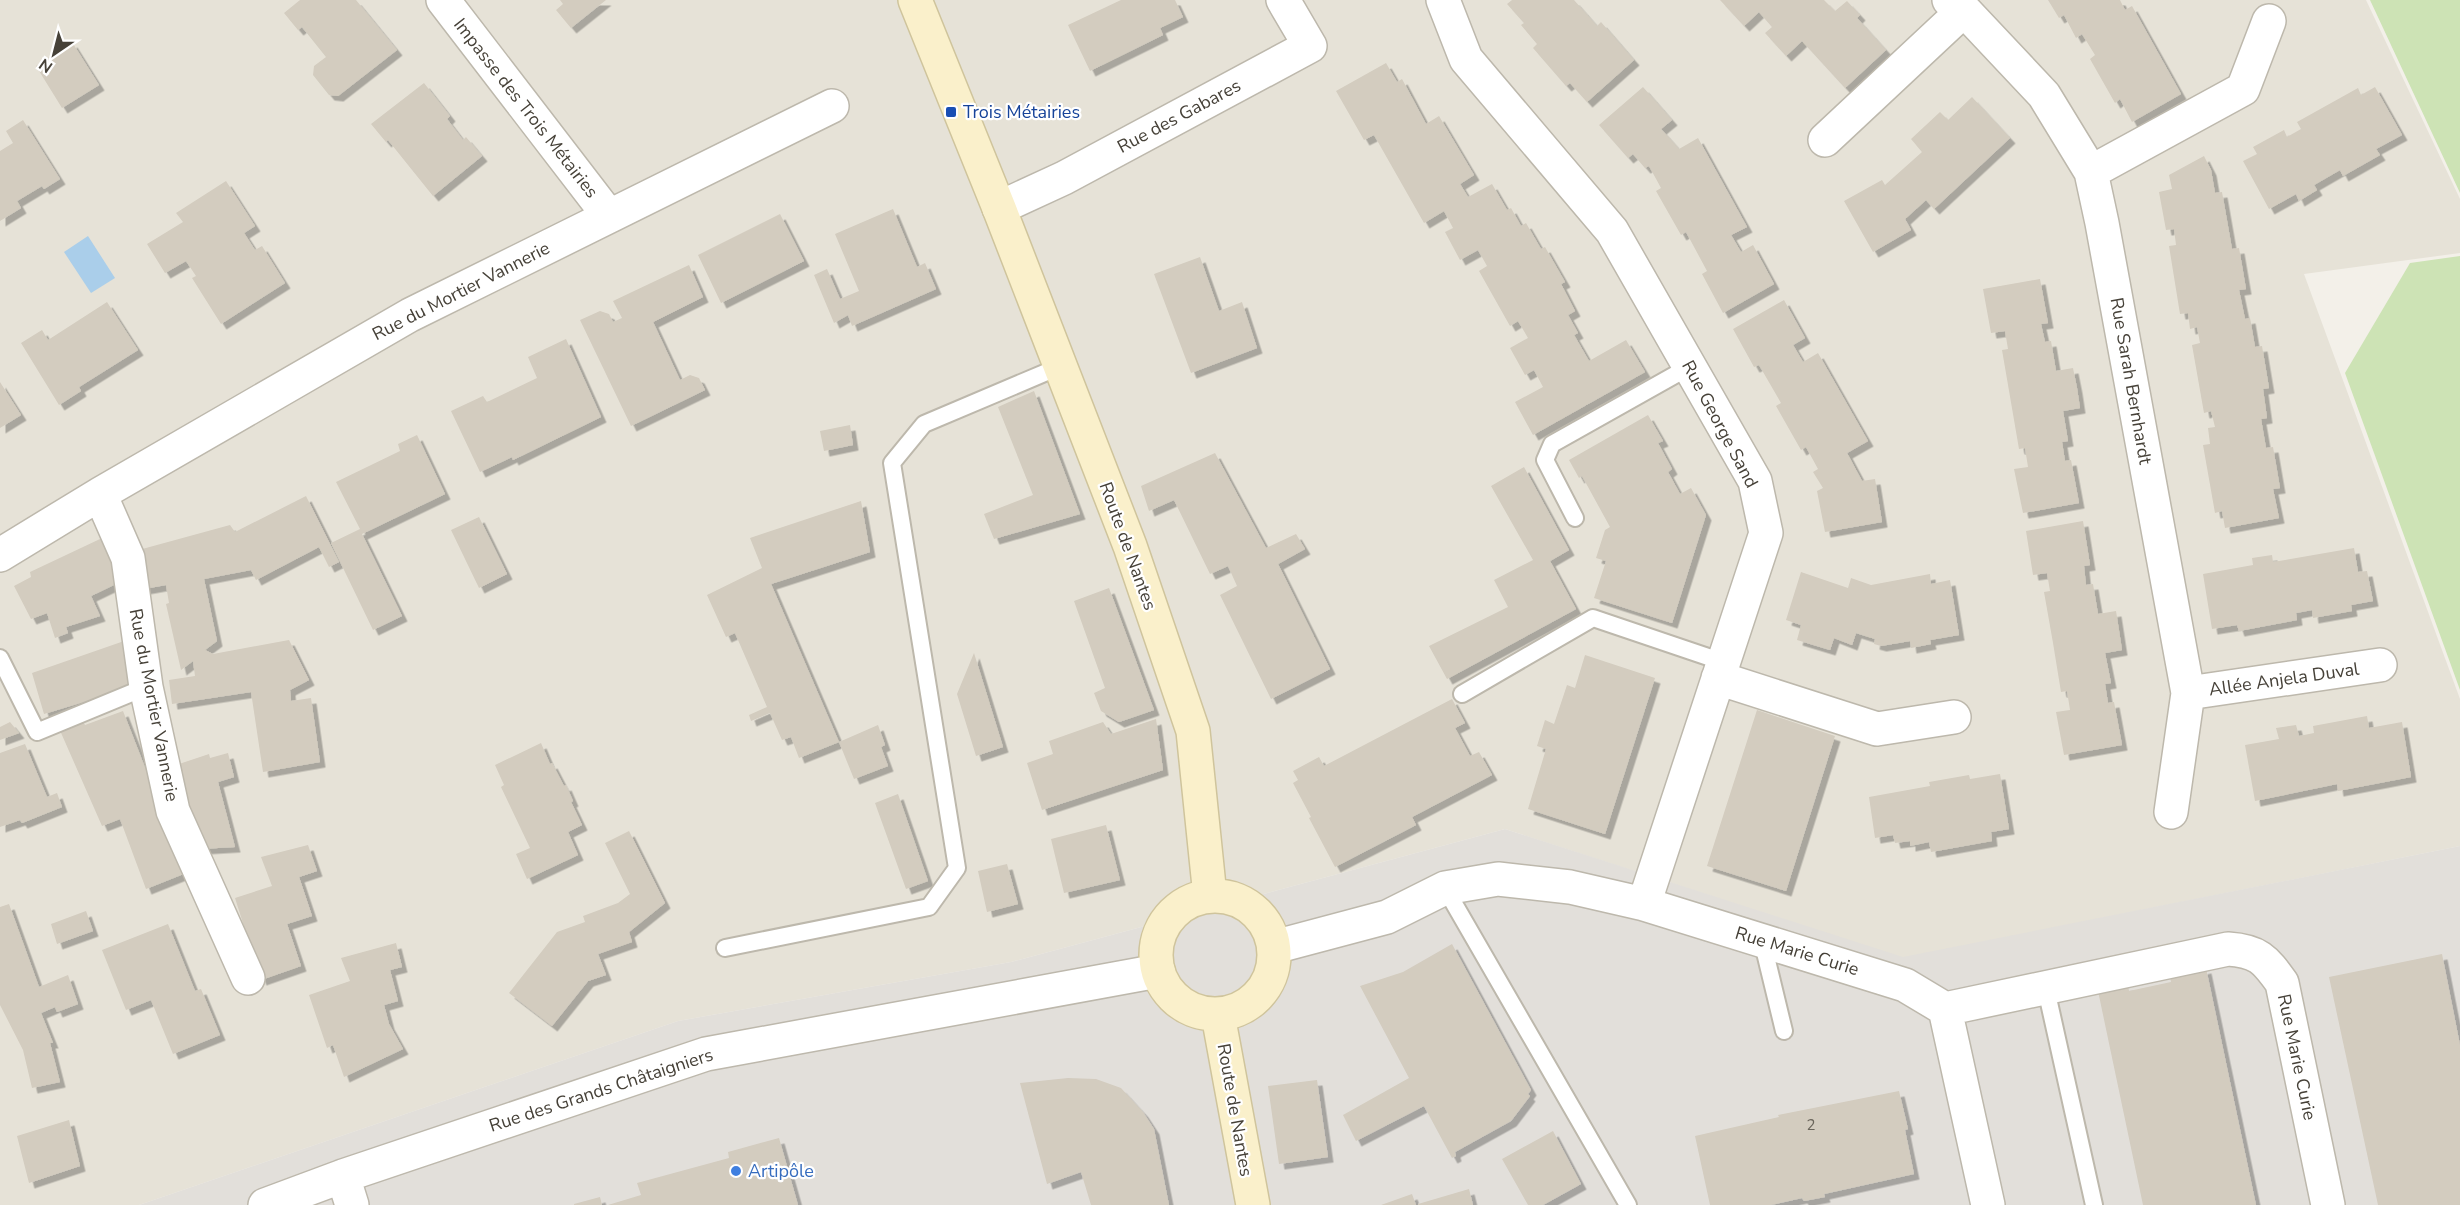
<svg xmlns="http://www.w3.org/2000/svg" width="2460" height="1205" viewBox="0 0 2460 1205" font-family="'Nunito Sans',sans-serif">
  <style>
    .residential { fill: #e6e2d7 }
    .industrial { fill: #e2dfda }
    .green { fill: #cde3b5 }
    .water { fill: #aaceea }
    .building { fill: #d3ccbf; filter: url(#shadow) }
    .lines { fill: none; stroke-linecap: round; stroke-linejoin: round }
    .lane-casing { stroke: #bdb8ac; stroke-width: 20 }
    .street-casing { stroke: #bdb8ac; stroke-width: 36 }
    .secondary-casing { stroke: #cfc49c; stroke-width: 36 }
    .lane { stroke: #fff; stroke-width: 16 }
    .street { stroke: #fff; stroke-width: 33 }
    .secondary { stroke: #faf0cb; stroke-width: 33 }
    .transit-dot { fill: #1a4fb4; stroke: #fff; stroke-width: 2 }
    .shop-dot { fill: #3f7fe0; stroke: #fff; stroke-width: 2 }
    .labels { text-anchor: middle; stroke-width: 4.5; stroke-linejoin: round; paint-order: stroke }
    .number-label { font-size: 15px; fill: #69645a }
    .street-label { font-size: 18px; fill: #464138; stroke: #fff }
    .transit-label { font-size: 18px; fill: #164399; stroke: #fff; text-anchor: start }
    .shop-label { font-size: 18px; fill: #366cbe; stroke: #fff; text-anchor: start }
  </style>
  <defs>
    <filter id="shadow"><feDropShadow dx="5.5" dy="5.5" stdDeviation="0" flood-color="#0004"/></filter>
  </defs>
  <rect width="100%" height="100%" fill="#f3f0e9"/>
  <path class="residential" d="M0,0H2366L2460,199V253L2304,274L2460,699V846L1903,958L1505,829L1011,962L678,1021L139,1205H0Z"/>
  <path class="industrial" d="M1505,829L1903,957L2460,846V1205H139L678,1021L1011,962Z"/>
  <path class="green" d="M2370,0H2460V193Z
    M2460,256V690L2345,373L2410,263Z"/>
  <path class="water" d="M88,236L115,278L91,293L64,252Z"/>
  <path class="building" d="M300,0H356L397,50L338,96L329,95L313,75L314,66L326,57L302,27L298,30L284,13Z
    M560,0H606L571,28L556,10L563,4Z
    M1121,0H1175L1183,17L1160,28L1163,35L1090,71L1068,25Z
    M1512,0H1574L1597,26L1601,22L1634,60L1587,102L1570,83L1566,86L1533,48L1537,44L1521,25L1524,23L1507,4Z
    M1720,0H1824L1835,11L1847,1L1860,15L1857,18L1886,50L1845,88L1802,41L1786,56L1765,33L1772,27L1759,12L1744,26Z
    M2048,0H2120L2125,10L2132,6L2181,94L2132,122L2120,99L2115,103L2090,59L2095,55L2082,34L2076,38L2064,15L2059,18Z
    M72,42L99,85L62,108L36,66Z
    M1386,63L1397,82L1402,79L1426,124L1439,116L1474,175L1460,184L1468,197L1492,184L1507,210L1511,208L1521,226L1526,223L1541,249L1545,247L1565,282L1561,284L1575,311L1568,315L1578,333L1574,335L1589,361L1626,340L1645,372L1533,435L1515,402L1543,387L1534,370L1525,375L1510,348L1528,338L1518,321L1510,326L1479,271L1487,266L1478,250L1460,260L1445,232L1453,228L1444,211L1424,223L1374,135L1364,140L1336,91Z
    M424,83L450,116L447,119L463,140L466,137L482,156L433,196L388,140L386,142L371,124Z
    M1643,87L1672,120L1661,129L1679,149L1698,138L1747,227L1731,235L1741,252L1753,245L1774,284L1723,313L1702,274L1707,271L1686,232L1681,235L1656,191L1661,188L1649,166L1645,168L1633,154L1628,158L1599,125Z
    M2375,87L2402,135L2376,149L2380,155L2343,176L2340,170L2314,185L2317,190L2299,201L2296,194L2269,209L2243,161L2257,154L2253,147L2284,130L2287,137L2301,129L2297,122L2358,88L2361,95Z
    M1972,97L2010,138L1934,209L1926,200L1905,219L1911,230L1873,252L1844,201L1882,180L1885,185L1922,152L1911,139L1940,112L1948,120Z
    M23,120L60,179L44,189L42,186L17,201L21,208L0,221V151L13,143L6,131Z
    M2204,156L2211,170L2215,193L2222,192L2232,249L2239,248L2246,289L2239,290L2245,319L2250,318L2255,347L2262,346L2269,388L2263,389L2267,418L2261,419L2266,448L2273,447L2280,488L2273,489L2279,518L2225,528L2222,511L2215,513L2203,445L2210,444L2208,428L2215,427L2211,411L2204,413L2192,345L2200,343L2197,327L2190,329L2188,313L2180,314L2169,246L2176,245L2174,229L2166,230L2159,192L2172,189L2169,175Z
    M226,181L255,226L244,233L255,250L262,246L285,283L221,324L192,278L196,276L186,261L165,273L147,244L183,222L176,213Z
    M893,209L917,267L925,263L936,289L852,326L848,315L834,323L814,275L827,269L840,299L859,291L835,234Z
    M780,214L804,261L721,303L698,255Z
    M1200,257L1219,311L1242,302L1257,348L1191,373L1154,274Z
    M689,265L703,297L653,322L680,380L690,375L699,378L705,390L631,426L580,320L600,311L609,314L613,322L622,318L613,301Z
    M2040,279L2048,323L2041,324L2045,342L2051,341L2056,371L2073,368L2077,388L2080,408L2063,411L2068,441L2062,442L2065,461L2071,460L2079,503L2023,513L2014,469L2028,467L2025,448L2019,449L2002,350L2008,349L2005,331L1991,333L1983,289Z
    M1784,300L1805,338L1793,345L1803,362L1818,353L1868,441L1847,453L1862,481L1875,479L1882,522L1825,532L1817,491L1823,488L1813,472L1818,469L1806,447L1801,450L1776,406L1781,403L1759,365L1754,367L1733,329Z
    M107,302L138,350L79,387L81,391L59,405L21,343L42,330L48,340Z
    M566,339L601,417L513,460L512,457L480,472L451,411L483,396L487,402L537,378L528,357Z
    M0,382L21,415L0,428Z
    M1034,391L1080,514L994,539L984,514L1033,495L998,407Z
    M1648,415L1663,441L1658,443L1672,469L1668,472L1680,494L1691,488L1706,515L1672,623L1594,598L1606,561L1596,558L1605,530L1610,527L1582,476L1579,478L1569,460Z
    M850,425L853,445L824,451L820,431Z
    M417,435L445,494L362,534L402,616L373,630L331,543L360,529L336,482L400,451L398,444Z
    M1215,453L1266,548L1296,534L1305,549L1278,564L1330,669L1271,699L1220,595L1237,586L1228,566L1210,574L1174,500L1149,511L1141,486Z
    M1524,467L1569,550L1550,561L1576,609L1447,679L1429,646L1508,607L1494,580L1533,560L1491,486Z
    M306,496L339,562L329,567L319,547L256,580L251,570L204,579L217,641L205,650L213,654L289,640L309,680L290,690L291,701L311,698L320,762L263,772L251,692L172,704L169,680L195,676L193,661L181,670L166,604L169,603L166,585L144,589L135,551L230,525L235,532Z
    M861,501L870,552L771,584L839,742L799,758L791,737L782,740L770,713L751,721L749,715L767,707L735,633L726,637L707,595L762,568L750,538Z
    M479,517L507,574L479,588L451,530Z
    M2083,521L2090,565L2084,566L2086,585L2093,584L2098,614L2116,611L2122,650L2105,653L2111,683L2105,684L2108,703L2114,702L2122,745L2064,755L2056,712L2070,710L2067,691L2061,692L2053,643L2044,592L2050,591L2047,573L2033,575L2026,531Z
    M100,539H102L120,582L91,596L100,616L66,627L68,633L55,638L47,613L31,619L14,586L31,577L30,572Z
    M2354,548L2358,572L2367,571L2373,601L2351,605L2352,611L2313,618L2312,610L2296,613L2297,620L2239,631L2237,625L2212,629L2203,574L2253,565L2252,558L2272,555L2273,562Z
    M1801,572L1848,588L1851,578L1871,585L1930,574L1931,584L1950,580L1959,635L1930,640L1931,644L1911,648L1910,641L1881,646L1874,644L1875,639L1856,633L1852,645L1834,638L1830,650L1797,640L1801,625L1786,620Z
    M1109,588L1154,710L1119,722L1101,711L1094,693L1105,688L1074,601Z
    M127,640L136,686L44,714L32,673Z
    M974,653L1003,747L976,756L957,694Z
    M1585,655L1655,678L1605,834L1528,809L1546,749L1537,746L1545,720L1554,724L1567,685L1575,688Z
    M1452,699L1465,723L1455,728L1470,756L1479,752L1492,775L1412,817L1416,825L1335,867L1309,818L1311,817L1293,783L1298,780L1293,771L1319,757L1324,766Z
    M1757,710L1835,736L1786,891L1707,866Z
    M123,711L186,873L146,889L120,819L102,826L58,726L82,720L85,725Z
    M2367,716L2369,728L2402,722L2411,777L2338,791L2337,784L2255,801L2245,745L2279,739L2276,728L2296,725L2299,736L2314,733L2313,726Z
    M1156,719L1163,770L1042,810L1027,763L1053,754L1049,741L1103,722L1111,734Z
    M10,722L19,733L0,740V727Z
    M878,725L885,745L881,747L888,766L854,779L839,742Z
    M541,743L550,764L552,763L564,786L566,785L573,801L571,802L582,825L568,832L578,855L527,879L516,854L530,848L501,787L504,785L495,765Z
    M25,744L47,797L57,793L62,807L22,823L20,820L0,827V753Z
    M228,753L234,777L218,782L235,847L201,849L176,765L209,754L210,758Z
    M2000,774L2009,829L1991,832L1992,841L1931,852L1929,842L1910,846V841L1895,843L1893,835L1875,838L1869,797L1930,786L1929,782L1969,775L1970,779Z
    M898,794L928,881L906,889L875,803Z
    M1106,825L1120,880L1064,893L1051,839Z
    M629,831L665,903L629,932L632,942L598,954L606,975L588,981L552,1026L509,993L557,932L585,922L583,916L618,903L630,894L605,843Z
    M308,845L317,871L299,877L312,916L287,924L301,966L261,980L235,898L272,886L261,857Z
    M1007,864L1018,904L987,912L978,871Z
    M9,904L39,987L68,975L78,1004L57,1012L55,1007L41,1013L53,1043H50L60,1082L32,1088L23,1050L0,1005V907Z
    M86,911L93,931L57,944L51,924Z
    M168,924L195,991L201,989L220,1035L173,1054L151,1000L126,1010L102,950Z
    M396,943L402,967L390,970L398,1001L384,1005L389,1024L403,1049L344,1077L333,1045L327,1048L309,995L350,981L341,958Z
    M1452,944L1531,1090L1528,1094L1530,1096L1511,1121L1455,1152L1456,1156L1452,1158L1424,1106L1356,1141L1343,1115L1409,1078L1360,986L1403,972Z
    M2442,954L2460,1045V1205H2378L2329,977Z
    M2206,968L2256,1205H2143L2098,991L2128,985L2129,991L2171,982L2170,976Z
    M1068,1078L1096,1079L1121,1088L1143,1112L1154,1129L1169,1205H1091L1081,1172L1047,1184L1020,1083Z
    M1317,1080L1328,1157L1279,1164L1268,1086Z
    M1899,1091L1908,1129L1905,1130L1914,1174L1824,1194L1825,1197L1804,1201L1802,1198L1771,1205H1710L1695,1136L1779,1117L1778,1115Z
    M69,1120L80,1166L29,1183L17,1136Z
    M1553,1131L1581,1184L1543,1205H1528L1502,1159Z
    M779,1138L798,1205H608L641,1195L637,1183L729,1158L728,1152Z
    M1469,1189L1473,1205H1418V1204Z
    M1412,1194L1416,1205H1381Z
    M600,1197L602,1205H574V1204Z"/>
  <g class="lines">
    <defs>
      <path id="lane" d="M1575,518L1545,460L1552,444L1689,367
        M0,658L37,732L146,687
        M1462,694L1593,618L1723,662
        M1445,888L1628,1205
        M1762,940L1784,1031
        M725,948L929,907L957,868L892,463L924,424L1061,366
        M2046,989L2094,1205"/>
      <path id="street" d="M443,0L609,216
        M1443,0L1466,59L1612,231L1755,481L1766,533L1644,904
        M1949,0L1964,10L2044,95L2091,172L2102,223L2188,693L2171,812
        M1825,140L1964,10
        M2091,172L2243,89L2269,21
        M999,208L1064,178L1310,46L1283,0
        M100,494L128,558L146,687L173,811L248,978
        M0,555L100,494L410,315L832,106
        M1718,678L1877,729L1954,717
        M2188,693L2380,665
        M1274,947L1387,917L1445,888L1498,879L1570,887L1644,904L1905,985L1945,1009L2228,949C2258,951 2265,959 2282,983L2328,1205
        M1945,1009L1988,1205
        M343,1176L352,1205
        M265,1205L343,1176L706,1054L1158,971"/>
      <path id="secondary" d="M915,0L999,208L1130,546L1193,731L1210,896
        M1156 955a59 59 0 1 1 118 0a59 59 0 1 1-118 0Z
        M1218,1015L1253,1205"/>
    </defs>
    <use href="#lane" class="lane-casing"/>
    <use href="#street" class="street-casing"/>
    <use href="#secondary" class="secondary-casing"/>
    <use href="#lane" class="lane"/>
    <use href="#street" class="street"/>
    <use href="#secondary" class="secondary"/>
  </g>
  <rect class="transit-dot" x="945" y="106" width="12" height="12" rx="3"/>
  <circle class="shop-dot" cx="736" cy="1171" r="6"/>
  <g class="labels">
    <g class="number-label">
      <text x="1811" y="1130">2</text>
    </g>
    <g class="street-label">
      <text transform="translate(526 108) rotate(52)" y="6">Impasse des Trois Métairies</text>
      <text transform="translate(1179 116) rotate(-28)" y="6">Rue des Gabares</text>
      <text transform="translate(461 291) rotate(-27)" y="6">Rue du Mortier Vannerie</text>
      <text transform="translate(2131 381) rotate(80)" y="6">Rue Sarah Bernhardt</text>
      <text transform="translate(1720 424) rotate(62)" y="6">Rue George Sand</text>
      <text transform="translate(1128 546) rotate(70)" y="6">Route de Nantes</text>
      <text transform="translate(2284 679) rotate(-8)" y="6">Allée Anjela Duval</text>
      <text transform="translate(154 705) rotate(79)" y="6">Rue du Mortier Vannerie</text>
      <text transform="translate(1797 951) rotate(17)" y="6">Rue Marie Curie</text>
      <text transform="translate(2297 1057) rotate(78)" y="6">Rue Marie Curie</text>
      <text transform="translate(601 1090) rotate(-18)" y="6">Rue des Grands Châtaigniers</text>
      <text transform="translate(1235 1110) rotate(80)" y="6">Route de Nantes</text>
    </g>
    <g class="transit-label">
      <text x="963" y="118">Trois Métairies</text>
    </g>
    <g class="shop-label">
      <text x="748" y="1177">Artipôle</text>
    </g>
  </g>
  <g transform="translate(54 54) rotate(215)" stroke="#ffffff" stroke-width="4.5" paint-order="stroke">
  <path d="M0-4.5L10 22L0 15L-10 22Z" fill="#464138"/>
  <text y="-9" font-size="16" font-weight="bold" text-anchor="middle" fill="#464138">N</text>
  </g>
</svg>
